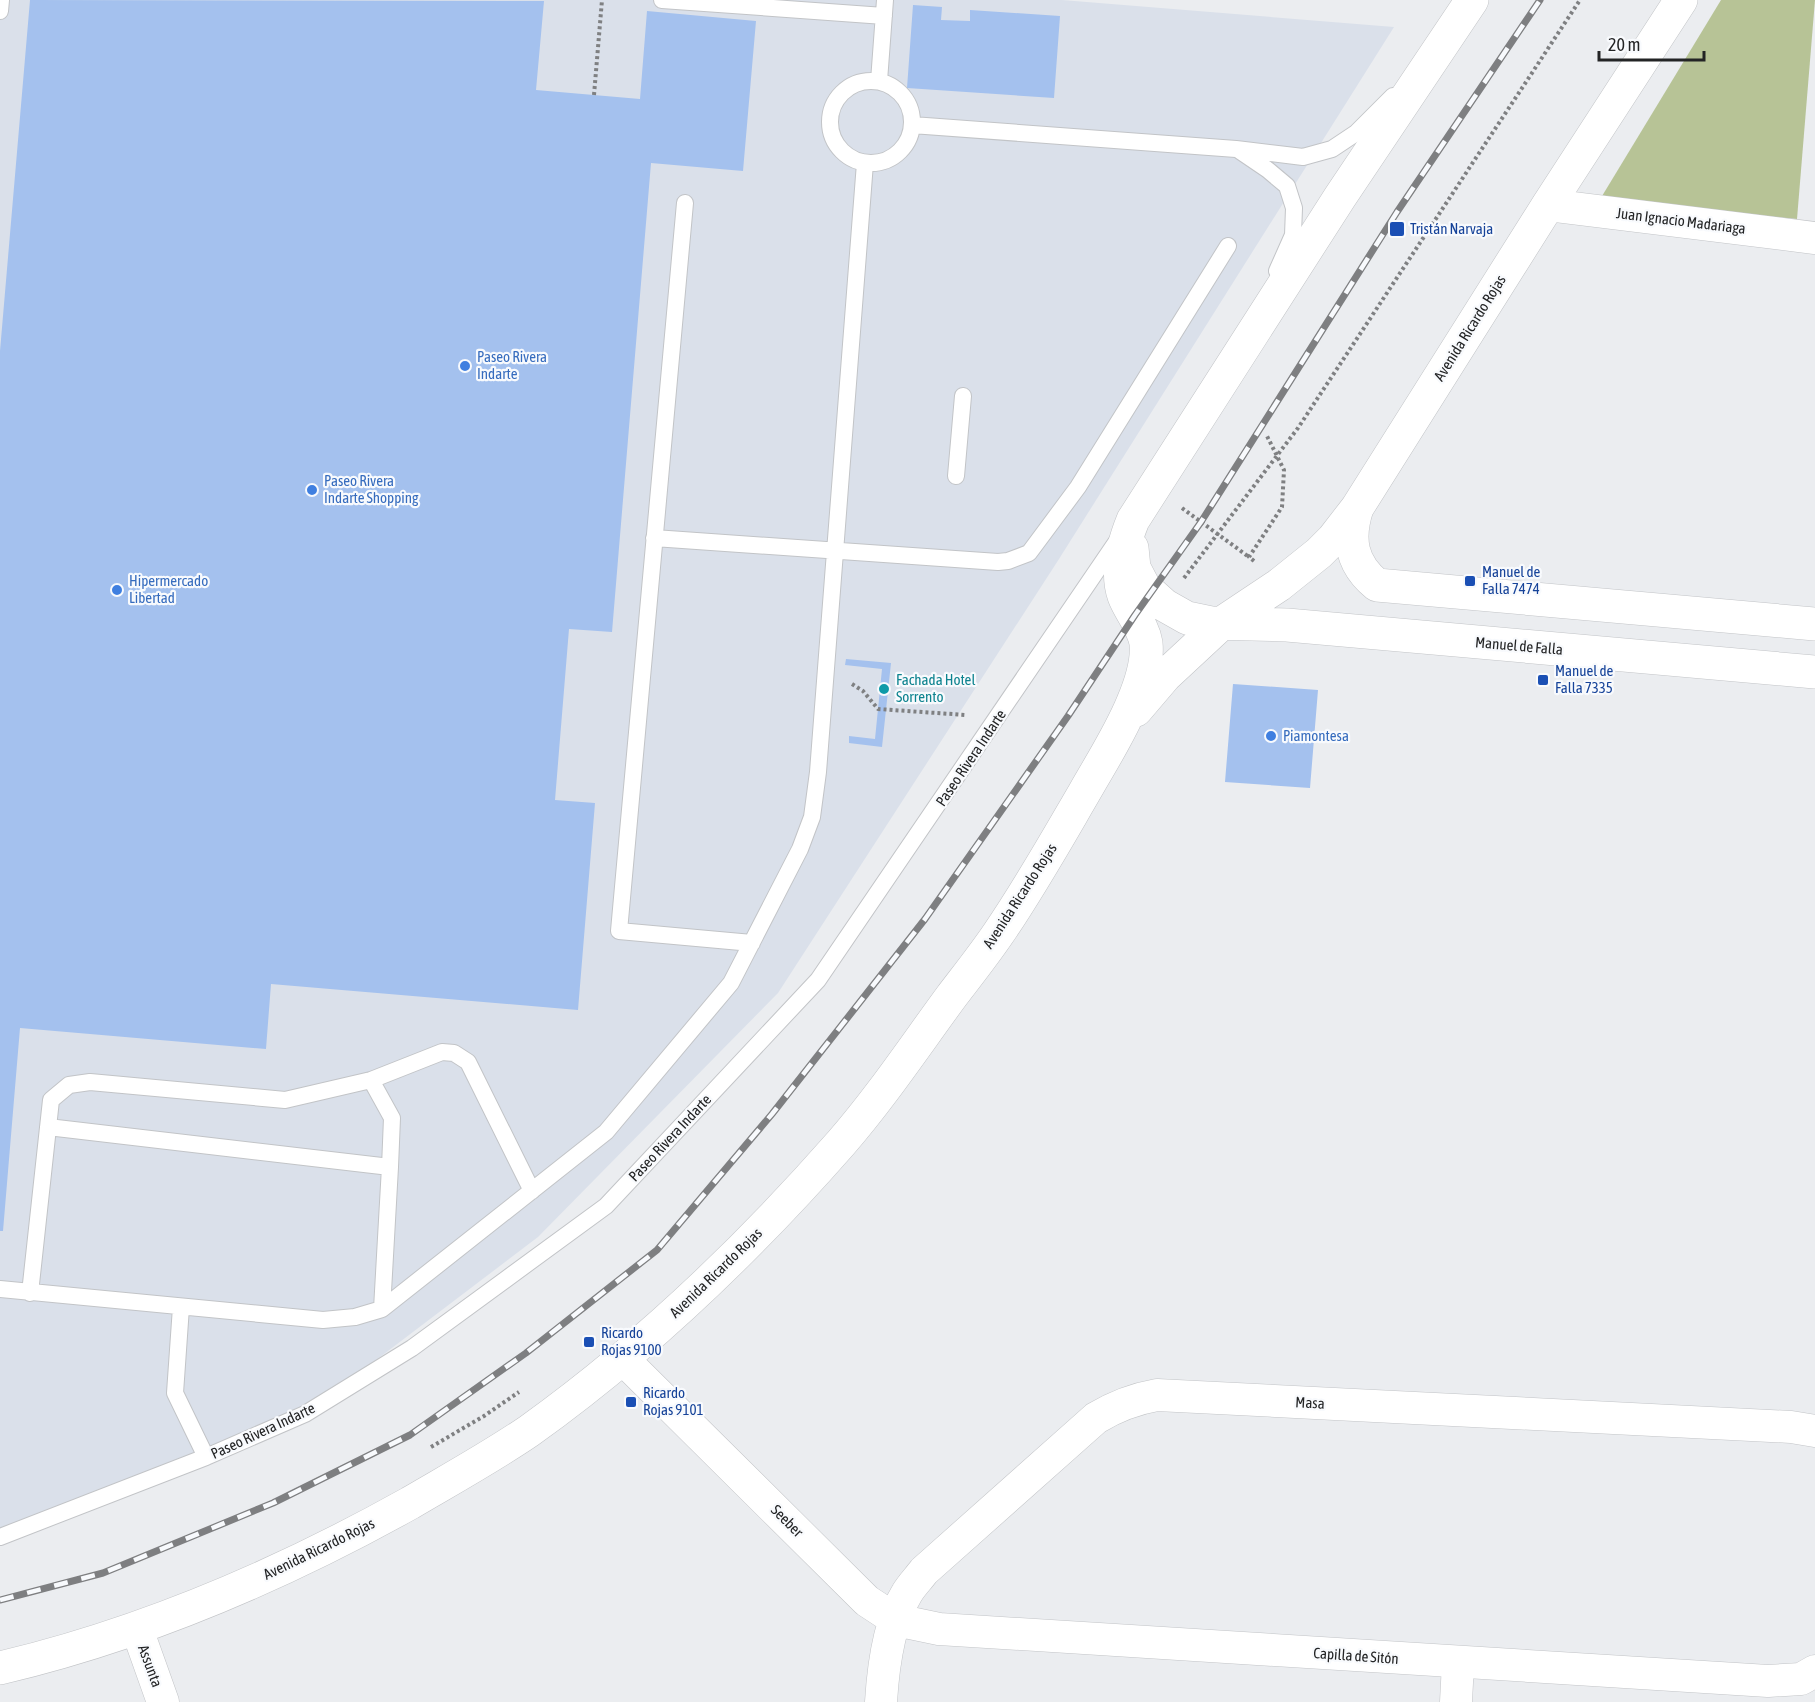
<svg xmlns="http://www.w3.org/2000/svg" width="1815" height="1702" viewBox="0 0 1815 1702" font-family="'Asap Condensed',sans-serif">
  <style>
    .built { fill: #dae0ea }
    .green { fill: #b7c396 }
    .building { fill: #a4c1ee }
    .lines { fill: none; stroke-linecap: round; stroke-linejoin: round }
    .service-casing { stroke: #c2c4c7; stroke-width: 18 }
    .minor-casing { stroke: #c2c4c7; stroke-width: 33 }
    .primary-casing { stroke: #c2c4c7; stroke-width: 34 }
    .path { stroke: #7f8082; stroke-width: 4; stroke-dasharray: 3 3; stroke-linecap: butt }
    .service { stroke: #fff; stroke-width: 16 }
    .minor { stroke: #fff; stroke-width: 32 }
    .primary { stroke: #fff; stroke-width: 33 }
    .rail-casing { stroke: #7e7f81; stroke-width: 7 }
    .rail { stroke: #f8fafd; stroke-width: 4.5; stroke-dasharray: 14; stroke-linecap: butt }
    .transit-dot { fill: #1a4fb4; stroke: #f8fafd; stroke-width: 2 }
    .shop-dot { fill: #3f7fe0; stroke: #f8fafd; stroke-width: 2 }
    .culture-dot { fill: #0f9aa8; stroke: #f8fafd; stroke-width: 2 }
    .labels { text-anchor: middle; stroke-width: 4.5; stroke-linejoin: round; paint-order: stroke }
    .street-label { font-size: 15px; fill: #232425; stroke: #f8fafd }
    .transit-label { font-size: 15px; fill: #164399; stroke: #f8fafd; text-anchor: start }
    .shop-label { font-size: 15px; fill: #366cbe; stroke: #f8fafd; text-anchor: start }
    .culture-label { font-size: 15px; fill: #0d838f; stroke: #f8fafd; text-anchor: start }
  </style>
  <rect width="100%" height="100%" fill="#ebedf0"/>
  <path class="built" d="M0,0H1062L1394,27L1059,559L778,993L538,1237L305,1414L0,1535Z"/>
  <path class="green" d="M1721,0H1815L1797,219L1599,201Z"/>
  <path class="building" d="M30,0L544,1L536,90L640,99L647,11L756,21L743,171L651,163L612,632L569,629L555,800L595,803L578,1010L271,984L266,1049L20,1028L3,1231H0V351Z
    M913,5L942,7L941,20L970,21V10L1060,16L1054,98L907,88Z
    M846,659L891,663L882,747L849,743V736L875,739L882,669L845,665Z
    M1233,684L1318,690L1310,788L1225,782Z"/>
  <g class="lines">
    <defs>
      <path id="service" d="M662,0L884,16
        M0,11L1,0
        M830 122a41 41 0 1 1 82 0a41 41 0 1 1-82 0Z
        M879,81L885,0
        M912,125L1236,149L1303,157L1332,149L1356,133L1393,96
        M1240,151L1268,170L1287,186L1294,208L1293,235L1277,271
        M685,203L619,931L752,943
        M956,476L963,396
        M654,538L998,562L1008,561L1029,553L1078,487L1228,246
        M371,1080L392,1118L390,1167
        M48,1127L390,1167L382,1309
        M0,1289L323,1320L355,1317L382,1309L606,1132L731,983L800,849L812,817L818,772L865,163
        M30,1293L51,1100L69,1085L90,1082L285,1100L371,1080L442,1052L454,1053L468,1062L532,1191
        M181,1307L175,1393L206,1457
        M0,1537L206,1457L305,1414L412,1348L606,1206L818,980L1117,541"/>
      <path id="minor" d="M1548,205L1815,238
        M623,1359L867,1601L896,1620L939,1629L1768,1681L1801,1679L1815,1671
        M137,1629L163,1702
        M881,1702C883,1669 889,1622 907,1593C911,1586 918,1579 924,1571L1096,1418C1116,1406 1134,1399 1157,1395L1791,1427L1815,1431
        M1456,1702L1458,1663"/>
      <path id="primary" d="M1357,508C1347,539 1351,564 1377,585L1815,624
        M1132,548L1134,568L1144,587L1164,605L1187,618L1211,623L1287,625L1815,672
        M1136,710L1165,676L1222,623L1279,585L1319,553L1333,539L1357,508L1548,205L1681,0
        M0,1668C144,1634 281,1575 410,1503C449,1480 491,1457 529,1431C645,1348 747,1250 841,1143C881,1097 915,1046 951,997C967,976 983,956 998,934C1029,889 1056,841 1084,793C1101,763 1120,734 1133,702C1141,683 1148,663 1146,643C1143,625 1130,612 1124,596C1115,571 1124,542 1133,520L1340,197L1472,0"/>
    </defs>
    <use href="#service" class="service-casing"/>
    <use href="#minor" class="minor-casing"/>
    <use href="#primary" class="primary-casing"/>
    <path class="path" d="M594,95L602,0
      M1182,508L1249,557
      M1254,561L1249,557L1282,507L1284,470L1266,434
      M1184,578L1298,428L1580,0
      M852,684L863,691L878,709L966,715
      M431,1447L484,1416L519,1392"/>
    <use href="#service" class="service"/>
    <use href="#minor" class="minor"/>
    <use href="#primary" class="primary"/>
    <defs>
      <path id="rail" d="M0,1600L103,1573L273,1503L410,1435L526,1353L657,1250L772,1114L925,919L1068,716L1135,615L1201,522L1397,212L1540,0"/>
    </defs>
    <use href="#rail" class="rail-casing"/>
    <use href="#rail" class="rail"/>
  </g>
  <g class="transit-dot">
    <rect x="1389" y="221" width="16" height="16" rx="3"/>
    <rect x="1464" y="575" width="12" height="12" rx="3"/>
    <rect x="1537" y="674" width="12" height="12" rx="3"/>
    <rect x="583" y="1336" width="12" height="12" rx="3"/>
    <rect x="625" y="1396" width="12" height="12" rx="3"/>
  </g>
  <g class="shop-dot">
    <circle cx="465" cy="366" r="6"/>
    <circle cx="312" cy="490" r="6"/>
    <circle cx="117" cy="590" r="6"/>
    <circle cx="1271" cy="736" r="6"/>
  </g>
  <circle class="culture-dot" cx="884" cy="689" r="6"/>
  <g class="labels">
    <g class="street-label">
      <text transform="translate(1681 221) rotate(7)" y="5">Juan Ignacio Madariaga</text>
      <text transform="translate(1470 328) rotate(-58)" y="5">Avenida Ricardo Rojas</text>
      <text transform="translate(1519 646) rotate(5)" y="5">Manuel de Falla</text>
      <text transform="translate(971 758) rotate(-56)" y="5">Paseo Rivera Indarte</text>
      <text transform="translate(1020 896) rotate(-57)" y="5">Avenida Ricardo Rojas</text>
      <text transform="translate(670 1138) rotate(-47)" y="5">Paseo Rivera Indarte</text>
      <text transform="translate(716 1273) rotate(-44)" y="5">Avenida Ricardo Rojas</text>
      <text transform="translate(1310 1403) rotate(3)" y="5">Masa</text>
      <text transform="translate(263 1431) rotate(-25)" y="5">Paseo Rivera Indarte</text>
      <text transform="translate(787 1521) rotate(45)" y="5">Seeber</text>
      <text transform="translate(319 1549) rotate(-26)" y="5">Avenida Ricardo Rojas</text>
      <text transform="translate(1356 1656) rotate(4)" y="5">Capilla de Sitón</text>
      <text transform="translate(150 1666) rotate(70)" y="5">Assunta</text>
    </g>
    <g class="transit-label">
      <text x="1410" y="234">Tristán Narvaja</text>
      <text x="1482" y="577">Manuel de<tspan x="1482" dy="17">Falla 7474</tspan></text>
      <text x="1555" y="676">Manuel de<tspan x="1555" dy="17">Falla 7335</tspan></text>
      <text x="601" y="1338">Ricardo<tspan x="601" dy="17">Rojas 9100</tspan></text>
      <text x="643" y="1398">Ricardo<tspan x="643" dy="17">Rojas 9101</tspan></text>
    </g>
    <g class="shop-label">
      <text x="477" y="362">Paseo Rivera<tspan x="477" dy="17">Indarte</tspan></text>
      <text x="324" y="486">Paseo Rivera<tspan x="324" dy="17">Indarte Shopping</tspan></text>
      <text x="129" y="586">Hipermercado<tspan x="129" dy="17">Libertad</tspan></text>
      <text x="1283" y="741">Piamontesa</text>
    </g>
    <g class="culture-label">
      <text x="896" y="685">Fachada Hotel<tspan x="896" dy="17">Sorrento</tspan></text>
    </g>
  </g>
  <path d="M1599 51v9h105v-9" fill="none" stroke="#232425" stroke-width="3"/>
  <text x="1608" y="51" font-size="18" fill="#232425" stroke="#f8fafd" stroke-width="4.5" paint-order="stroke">20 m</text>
</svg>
